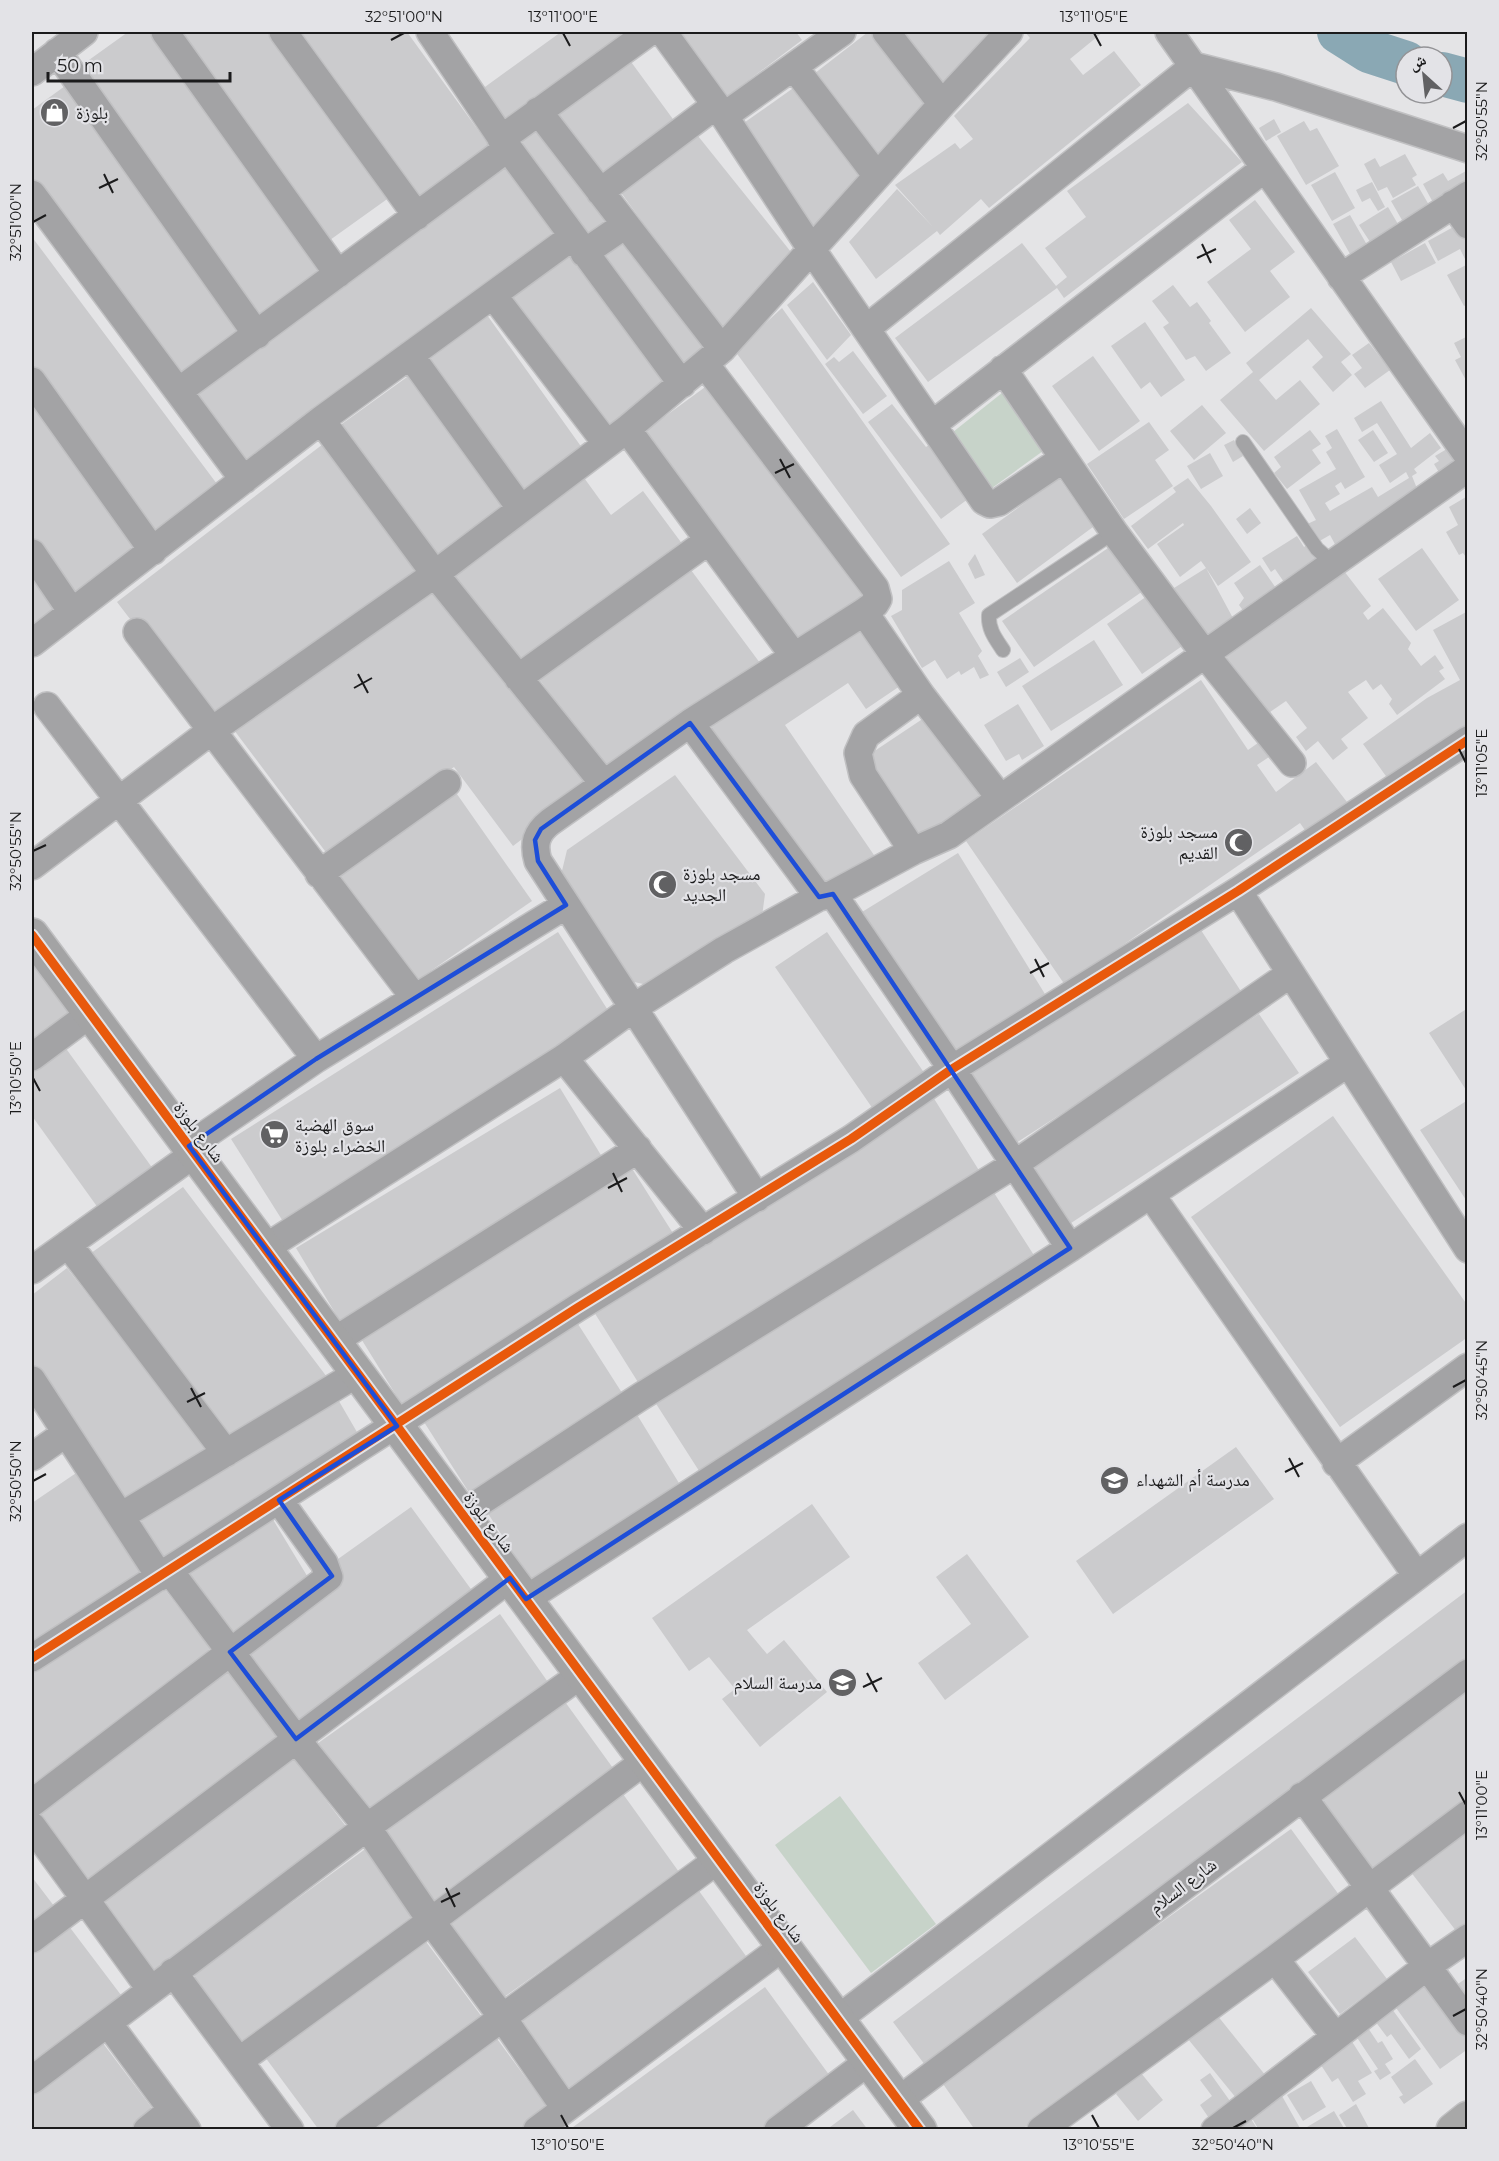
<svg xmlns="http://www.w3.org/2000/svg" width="1499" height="2161" viewBox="0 0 1499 2161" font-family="Montserrat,'Noto Naskh Arabic',sans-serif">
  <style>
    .green { fill: #c7d3c9 }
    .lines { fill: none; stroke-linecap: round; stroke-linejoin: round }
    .river { stroke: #8aa8b4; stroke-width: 44 }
    .building { fill: #cbcbcd }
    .lane-casing { stroke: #c0c0c2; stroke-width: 16 }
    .street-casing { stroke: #c0c0c2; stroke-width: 30 }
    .secondary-casing { stroke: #c0c0c2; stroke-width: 36 }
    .primary-casing { stroke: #c0c0c2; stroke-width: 36 }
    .lane { stroke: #a3a3a5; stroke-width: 14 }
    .street { stroke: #a3a3a5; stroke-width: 27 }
    .secondary { stroke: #a3a3a4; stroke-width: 33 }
    .primary { stroke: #a8a8a8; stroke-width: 33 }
    .cycleway-casing { stroke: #e3e3e7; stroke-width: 13 }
    .cycleway { stroke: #e8590c; stroke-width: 9 }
    .marked { fill: none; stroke: #1d4ed8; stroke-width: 4.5; stroke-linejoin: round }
    .ticks { fill: none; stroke: #1b1b1c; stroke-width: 2 }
    .labels { text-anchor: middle; stroke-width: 4.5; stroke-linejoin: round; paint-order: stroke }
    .poi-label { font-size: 18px; fill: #1b1b1c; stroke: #e3e3e7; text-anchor: start }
    .street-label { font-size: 18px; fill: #1b1b1c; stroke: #e3e3e7 }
    .neatline { fill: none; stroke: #1b1b1c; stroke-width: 2 }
    .ticks-label { font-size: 15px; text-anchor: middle; fill: #1b1b1c }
  </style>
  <rect width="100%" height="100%" fill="#e4e4e6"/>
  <path class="green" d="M1002,393L1043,451L992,488L953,432Z
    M840,1796L936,1924L871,1973L775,1845Z"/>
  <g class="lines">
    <path class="river" d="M1339,32L1369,51L1406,63
      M1442,74L1468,81"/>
  </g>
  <path class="building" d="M128,32H159L328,266L254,319L75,70Z
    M169,32H280L397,192L323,245Z
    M295,32H407L491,148L418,201Z
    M561,32H636L504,128L478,92Z
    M675,32H796L802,40L725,98Z
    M868,32H874L927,103L874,161L810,77Z
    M899,32H991L940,89Z
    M1025,32H1103L1070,59L1083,75L1114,51L1141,85L989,208L981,199L940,235L937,231L876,279L849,242L897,189L934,228L895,185L955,143L960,149L973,139L954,116L1030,38Z
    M626,55L678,126L603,181L550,109Z
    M799,84L866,172L815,232L741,125Z
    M65,86L245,334L172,387L32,193V110Z
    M1188,103L1242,162L1064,298L1057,288L928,382L895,338L1022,243L1056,286L1067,277L1045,248L1086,217L1067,191Z
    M538,118L618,220L587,245L507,142Z
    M1274,119L1281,132L1266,141L1259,128Z
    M1304,121L1310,131L1317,128L1339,166L1306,185L1277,136Z
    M694,131L795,257L722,332L617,187Z
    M1405,154L1417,175L1412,178L1416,185L1393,198L1387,187L1378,191L1364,164L1375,158L1380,167Z
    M504,160L560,235L241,474L185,400Z
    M1466,171L1468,175V191L1436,208L1423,184L1443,173L1448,181Z
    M1335,172L1355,208L1332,221L1311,185Z
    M1372,182L1385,207L1378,211L1370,198L1362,202L1356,190Z
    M1418,186L1433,212L1406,227L1391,201Z
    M1255,200L1295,252L1270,271L1290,297L1245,332L1207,282L1251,249L1229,220Z
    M1388,207L1402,231L1374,248L1359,225Z
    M1350,215L1371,252L1354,261L1333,224Z
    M1457,225L1468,245V258L1465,259L1460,249L1438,261L1428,241Z
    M627,236L710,346L676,371L594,261Z
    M32,237L217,484L152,532L32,372Z
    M1425,243L1436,263L1401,281L1391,262Z
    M576,247L674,383L603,434L505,298Z
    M1468,264V304L1464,306L1447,275Z
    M813,282L851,335L827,360L787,305Z
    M1173,285L1190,307L1197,302L1211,321L1209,323L1231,353L1206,371L1195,356L1186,360L1163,327L1169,323L1152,301Z
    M782,308L950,544L901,577L735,351Z
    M1311,308L1351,354L1341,362L1352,375L1333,392L1312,367L1323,357L1308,339L1259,380L1276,400L1300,380L1320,404L1264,451L1220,400L1253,372L1246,363Z
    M487,315L585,452L521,498L422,361Z
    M1145,322L1185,380L1161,397L1150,382L1141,389L1111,346Z
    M1468,336V384L1455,360L1461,357L1454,343Z
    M1369,343L1390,370L1365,388L1354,374L1362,368L1352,355Z
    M853,351L887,396L863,414L825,364L834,357L839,362Z
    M1093,356L1140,421L1099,451L1052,386Z
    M414,372L511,508L436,561L339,426Z
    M712,382L869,594L797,647L641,434Z
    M1381,401L1411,448L1430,433L1441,448L1414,469L1417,473L1412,476L1420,496L1337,548L1330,535L1316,543L1305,525L1316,520L1299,490L1336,469L1326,452L1332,448L1325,436L1337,429L1365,477L1345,489L1341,482L1335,486L1340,494L1325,503L1330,511L1372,487L1378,497L1409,478L1406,472L1390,483L1379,465L1397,454L1377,423L1362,432L1354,418Z
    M892,404L926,447L938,438L944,446L934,453L968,499L941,519L868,422Z
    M32,405L139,548L72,597L32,544Z
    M1202,405L1226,433L1194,460L1170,431Z
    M1149,422L1169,450L1155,460L1173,486L1124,519L1087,464Z
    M1310,430L1321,444L1312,450L1321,463L1287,489L1274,473L1281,467L1274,457Z
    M1373,430L1388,453L1374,462L1358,440Z
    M1234,440L1243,456L1233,462L1224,445Z
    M327,441L422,565L212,726L117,602Z
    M1457,443L1468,460L1444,481L1434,464L1439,461L1435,456Z
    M1210,453L1223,476L1201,489L1187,466Z
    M582,475L611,515L643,491L686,549L518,673L445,575Z
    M1059,478L1093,527L1017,583L982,534Z
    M1188,478L1211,506L1251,562L1218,586L1206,568L1234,620L1205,638L1174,588L1206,568L1201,561L1180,577L1157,544L1184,525L1183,523L1148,549L1131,526L1176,492L1173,488Z
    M1466,497L1468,500V560L1463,553L1459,555L1446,532L1458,525L1449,507Z
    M1250,508L1261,523L1247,534L1236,519Z
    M1297,536L1304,547L1308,544L1322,566L1288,588L1275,569L1271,572L1262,558Z
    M1111,546L1143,591L1034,667L1002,621Z
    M1422,548L1459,600L1416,631L1378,579Z
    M975,554L985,575L975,579L968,564Z
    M949,561L975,603L959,613L982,651L978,656L989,675L980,679L974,667L961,675L959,671L947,679L935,660L922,668L891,616L902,610V590Z
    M1260,565L1280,594L1247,616L1239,605L1244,598L1234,583Z
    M688,566L760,663L609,774L537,676Z
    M1344,571L1371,606L1363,613L1368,620L1383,608L1411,643L1408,649L1421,666L1435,655L1444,668L1439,671L1445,679L1397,715L1389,704L1392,699L1381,684L1373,690L1366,680L1348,692L1368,718L1341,739L1348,748L1333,760L1318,741L1306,751L1296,737L1307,728L1286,701L1260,719L1216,657Z
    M32,577L56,610L32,628Z
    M436,578L592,786L513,846L454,767L331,859L234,730Z
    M1150,594L1185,644L1142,674L1107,624Z
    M1468,611V732L1393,786L1363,744L1427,698L1460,680L1433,630Z
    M858,620L900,686L866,709L848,683L785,725L876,858L822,891L705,722Z
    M1094,640L1123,685L1051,731L1022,686Z
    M1020,658L1029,672L1006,687L997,672Z
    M1201,680L1248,750L1265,738L1275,753L1257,765L1276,792L1316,762L1347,802L1307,833L1300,823L1065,985L966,841Z
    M1018,704L1044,746L1022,760L1019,754L1006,761L984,725Z
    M933,712L988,793L916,842L861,760Z
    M675,775L765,894L761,924L657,987L634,982L561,875L567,850Z
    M452,787L532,901L416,981L329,873Z
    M958,853L1048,999L952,1058L862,912Z
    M1197,924L1244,996L1013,1145L966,1072Z
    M558,932L611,1015L284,1223L231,1139Z
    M827,932L925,1074L873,1109L775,967Z
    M32,963L72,1016L32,1047Z
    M1468,1008V1093L1429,1033Z
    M1259,1014L1299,1073L1065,1227L1026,1166Z
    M62,1043L156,1173L101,1212L32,1116V1064Z
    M560,1088L607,1165L343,1326L296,1248Z
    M933,1097L980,1172L641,1387L594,1312Z
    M1468,1100V1203L1420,1130Z
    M1333,1116L1468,1306V1337L1340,1427L1191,1217Z
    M631,1167L676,1238L404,1408L360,1337Z
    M989,1185L1037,1260L701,1474L653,1399Z
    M183,1187L330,1381L225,1446L87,1256Z
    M67,1268L213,1457L127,1507L32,1365V1295Z
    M578,1324L624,1396L470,1494L424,1422Z
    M336,1396L361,1439L155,1562L129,1519Z
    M636,1413L682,1488L531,1582L484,1507Z
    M1236,1447L1274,1499L1113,1614L1076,1561Z
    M85,1467L147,1576L32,1642V1503Z
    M812,1504L850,1557L747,1630L767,1654L784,1640L827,1692L760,1747L722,1699L735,1689L709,1657L689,1671L652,1618Z
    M411,1507L476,1596L296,1725L243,1651L343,1580L331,1564Z
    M272,1518L312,1584L228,1638L181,1572Z
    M967,1554L1029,1637L945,1700L918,1663L971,1624L936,1577Z
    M162,1586L214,1653L32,1792V1666Z
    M1468,1590V1657L925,2065L893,2022Z
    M500,1614L550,1685L365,1817L314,1746Z
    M231,1660L290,1739L89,1891L32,1816Z
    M1468,1683V1798L1366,1876L1310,1804Z
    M563,1699L618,1775L434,1909L378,1832Z
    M290,1753L348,1829L150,1980L92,1904Z
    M623,1794L679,1872L500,2000L444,1923Z
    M1468,1821V1936L1463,1940L1407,1867Z
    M1291,1829L1342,1899L1021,2130H975L941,2081Z
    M368,1847L422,1921L248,2049L193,1975Z
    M32,1877L54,1906L32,1923Z
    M694,1884L751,1963L567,2096L510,2017Z
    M65,1921L124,1999L32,2070V1946Z
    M1355,1937L1387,1979L1340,2014L1308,1972Z
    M424,1939L482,2017L332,2130H319L265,2057Z
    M1468,1977V2003L1455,1986Z
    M1426,1983L1468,2039V2049L1440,2069L1394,2005Z
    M765,1987L838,2087L780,2130H569Z
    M1392,2009L1421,2049L1409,2059L1391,2034L1387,2037L1375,2021Z
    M1217,2015L1270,2081L1241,2104L1188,2039Z
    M1368,2028L1378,2043L1382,2041L1393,2059L1385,2064L1391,2073L1380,2080L1374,2071L1378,2069L1356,2036Z
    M492,2032L551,2112L527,2130H358Z
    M1351,2040L1372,2073L1358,2081L1366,2094L1353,2102L1338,2078L1332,2082L1319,2062Z
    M102,2042L158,2116L140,2130H32V2094Z
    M1415,2059L1433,2084L1404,2104L1399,2097L1403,2095L1391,2077Z
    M1141,2073L1163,2100L1138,2121L1116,2094Z
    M1210,2073L1235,2108L1213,2124L1200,2105L1212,2096L1200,2080Z
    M1311,2081L1326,2107L1303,2121L1287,2095Z
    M1282,2096L1301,2130H1259L1250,2115Z
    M1356,2104L1370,2130H1348L1339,2115Z
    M853,2110L868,2130H826Z
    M1334,2111L1345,2130H1302Z
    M1251,2119L1258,2130H1234Z"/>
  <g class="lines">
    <defs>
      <path id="lane" d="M1243,442L1317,549L1326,557L1337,559
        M1003,650C995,638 988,629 989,615L1114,532"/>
      <path id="street" d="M165,32L338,274
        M283,32L417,216
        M430,32L508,148L682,384
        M663,32L724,116L812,250L984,501L990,504L999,502L1063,459
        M886,32L942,104
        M1169,32L1468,456
        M57,52L257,335
        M1194,66L1276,87L1468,149
        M794,67L877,176
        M32,72L84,32
        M538,111L722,349
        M724,116L842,32
        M501,139L649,32
        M600,192L716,105
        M32,194L244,480
        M1453,204L1468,225
        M584,253L625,225
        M1341,277L1468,195
        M493,295L607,444
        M867,328L1194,66
        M410,355L521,509
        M705,364L875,588L878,599L875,604L864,612L690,723L550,822C536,833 533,844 538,861L757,1198
        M1003,369L1114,532L1204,653L1292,763
        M32,381L153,551
        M179,391L508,148
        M321,420L435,574L604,784
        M933,424L1265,168
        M627,429L794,656
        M32,553L72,612
        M864,612L921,695L1000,798
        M137,632L414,997
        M32,643L321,420L572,237
        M518,678L708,541
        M47,706L316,1059
        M690,723L819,897L833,894L952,1069L1070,1248
        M913,851L863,775L858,753L866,735L921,695
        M32,866L211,731L435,574L521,509L627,429L722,349L942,104L1009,32
        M319,874L447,783
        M1238,891L1468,1249
        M833,894L913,851L949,835L1468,468
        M32,1057L90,1014
        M564,1058L703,1231
        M189,1146L316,1059L566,905
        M1151,1195L1417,1576
        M68,1244L226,1453
        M265,1248L564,1058L633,1008L724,950L819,897
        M32,1270L194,1154
        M334,1341L638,1149
        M32,1380L160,1577
        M32,1457L66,1433
        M1336,1463L1468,1367
        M462,1514L640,1397L1015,1164L1290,974
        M121,1516L358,1373
        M169,1570L296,1739L367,1827L431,1921L502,2017L565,2108
        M526,1599L1070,1248L1348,1063
        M32,1658L577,1308L851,1139L952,1069L1238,891L1468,740
        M1302,1796L1468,2022
        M32,1803L329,1577L324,1563L279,1500
        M32,1826L151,1990
        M32,1939L510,1578
        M1275,1959L1335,2036
        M173,1972L290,2130
        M838,2019L1468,1537
        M108,2023L187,2130
        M239,2061L431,1921L646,1760
        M32,2080L367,1827L582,1674
        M899,2100L1468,1673
        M147,2130L172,2110
        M349,2130L719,1859
        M537,2130L784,1946
        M778,2130L869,2061
        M1041,2130L1275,1959L1468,1814
        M1215,2130L1426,1967L1468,1938"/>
      <path id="secondary" d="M32,935L920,2130"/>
      <path id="primary" d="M1453,2130L1468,2118"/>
    </defs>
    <use href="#lane" class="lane-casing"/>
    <use href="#street" class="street-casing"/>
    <use href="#secondary" class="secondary-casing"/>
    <use href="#primary" class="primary-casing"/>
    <use href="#lane" class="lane"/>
    <use href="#street" class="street"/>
    <use href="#secondary" class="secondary"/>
    <use href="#primary" class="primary"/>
    <defs>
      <path id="cycleway" d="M32,935L920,2130
        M32,1658L577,1308L851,1139L952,1069L1238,891L1468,740"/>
    </defs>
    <use href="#cycleway" class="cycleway-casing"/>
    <use href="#cycleway" class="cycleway"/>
  </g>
  <path class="marked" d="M690,723L819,897L833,894L1070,1248L526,1599L510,1578L296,1739L230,1652L332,1576L279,1500L397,1426L189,1146L316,1059L566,905L538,861L535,840L541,829Z"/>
  <path class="ticks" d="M563,33L570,46M1094,33L1101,46M391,40L404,33M1453,128L1466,121M104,174L113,193M99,188L118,179M33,222L46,215M1202,244L1211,263M1197,258L1216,249M780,459L790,478M775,473L794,464M358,674L368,693M354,688L372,678M1459,749L1466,763M33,851L46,845M1035,959L1044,977M1030,973L1049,963M33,1078L40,1091M613,1173L622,1192M608,1188L627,1178M1453,1387L1466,1380M191,1388L201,1407M187,1402L205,1393M1289,1458L1299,1477M1285,1472L1303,1463M33,1481L46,1474M867,1673L877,1692M863,1687L882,1678M1459,1792L1466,1805M446,1888L455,1907M441,1902L460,1893M1453,2016L1466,2009M561,2115L568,2128M1092,2115L1099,2128M1233,2128L1246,2121"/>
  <defs>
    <symbol id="shop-disc" viewBox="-11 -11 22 22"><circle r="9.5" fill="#616163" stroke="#e3e3e7"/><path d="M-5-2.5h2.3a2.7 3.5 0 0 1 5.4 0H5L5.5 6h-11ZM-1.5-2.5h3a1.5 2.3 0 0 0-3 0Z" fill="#fff"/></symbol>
    <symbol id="mosque-disc" viewBox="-11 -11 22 22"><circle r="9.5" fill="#616163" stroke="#e3e3e7"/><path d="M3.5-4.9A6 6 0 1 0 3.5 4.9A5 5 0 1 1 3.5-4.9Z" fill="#fff"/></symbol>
    <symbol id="supermarket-disc" viewBox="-11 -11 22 22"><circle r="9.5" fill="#616163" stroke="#e3e3e7"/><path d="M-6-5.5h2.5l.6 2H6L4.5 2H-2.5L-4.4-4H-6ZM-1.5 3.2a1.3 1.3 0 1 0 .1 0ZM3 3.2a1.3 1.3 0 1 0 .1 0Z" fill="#fff"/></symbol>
    <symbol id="school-disc" viewBox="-11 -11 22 22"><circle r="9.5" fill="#616163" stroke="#e3e3e7"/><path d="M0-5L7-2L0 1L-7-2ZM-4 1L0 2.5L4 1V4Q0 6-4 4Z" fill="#fff"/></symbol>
  </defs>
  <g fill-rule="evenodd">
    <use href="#shop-disc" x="38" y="96" width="33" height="33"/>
    <use href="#mosque-disc" x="1222" y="826" width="33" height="33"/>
    <use href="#mosque-disc" x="646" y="868" width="33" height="33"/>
    <use href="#supermarket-disc" x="258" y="1118" width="33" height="33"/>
    <use href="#school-disc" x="1098" y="1464" width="33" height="33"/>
    <use href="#school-disc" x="826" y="1666" width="33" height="33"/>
  </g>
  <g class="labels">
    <g class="poi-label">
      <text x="76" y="119">بلوزة</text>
      <text x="1218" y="838" text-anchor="end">مسجد بلوزة<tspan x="1218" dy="21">القديم</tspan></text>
      <text x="683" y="880">مسجد بلوزة<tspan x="683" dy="21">الجديد</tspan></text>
      <text x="295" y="1131">سوق الهضبة<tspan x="295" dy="21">الخضراء بلوزة</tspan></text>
      <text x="1136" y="1486">مدرسة أم الشهداء</text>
      <text x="822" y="1689" text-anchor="end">مدرسة السلام</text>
    </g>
    <g class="street-label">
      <text transform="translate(199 1132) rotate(53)" y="6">شارع بلوزة</text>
      <text transform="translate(489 1522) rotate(53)" y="6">شارع بلوزة</text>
      <text transform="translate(1183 1886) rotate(-37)" y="6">شارع السلام</text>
      <text transform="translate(779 1912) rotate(53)" y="6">شارع بلوزة</text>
    </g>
  </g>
  <rect width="1499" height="2161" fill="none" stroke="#e3e3e7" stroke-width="66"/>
  <g transform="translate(1424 75) rotate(333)"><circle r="28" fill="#e3e3e7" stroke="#939396" stroke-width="1.5"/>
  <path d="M0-4.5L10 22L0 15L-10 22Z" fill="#616163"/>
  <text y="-9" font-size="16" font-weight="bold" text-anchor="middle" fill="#1b1b1c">ش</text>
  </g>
  <path d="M48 72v9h182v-9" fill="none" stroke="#1b1b1c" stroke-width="3"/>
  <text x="57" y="72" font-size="18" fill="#1b1b1c" stroke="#e3e3e7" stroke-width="4.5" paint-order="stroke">50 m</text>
  <rect x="33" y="33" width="1433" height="2095" class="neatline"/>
  <g class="ticks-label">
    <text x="404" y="22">32°51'00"N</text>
    <text x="563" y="22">13°11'00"E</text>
    <text x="1094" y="22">13°11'05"E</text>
    <text transform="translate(1482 121) rotate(-90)" y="5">32°50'55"N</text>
    <text transform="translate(16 222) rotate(-90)" y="5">32°51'00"N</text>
    <text transform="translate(1482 763) rotate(-90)" y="5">13°11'05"E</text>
    <text transform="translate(16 851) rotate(-90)" y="5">32°50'55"N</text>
    <text transform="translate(16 1078) rotate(-90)" y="5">13°10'50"E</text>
    <text transform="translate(1482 1380) rotate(-90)" y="5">32°50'45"N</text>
    <text transform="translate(16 1481) rotate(-90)" y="5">32°50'50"N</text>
    <text transform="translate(1482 1805) rotate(-90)" y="5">13°11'00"E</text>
    <text transform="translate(1482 2009) rotate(-90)" y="5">32°50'40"N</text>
    <text x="568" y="2150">13°10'50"E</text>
    <text x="1099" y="2150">13°10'55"E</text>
    <text x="1233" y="2150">32°50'40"N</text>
  </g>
</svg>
